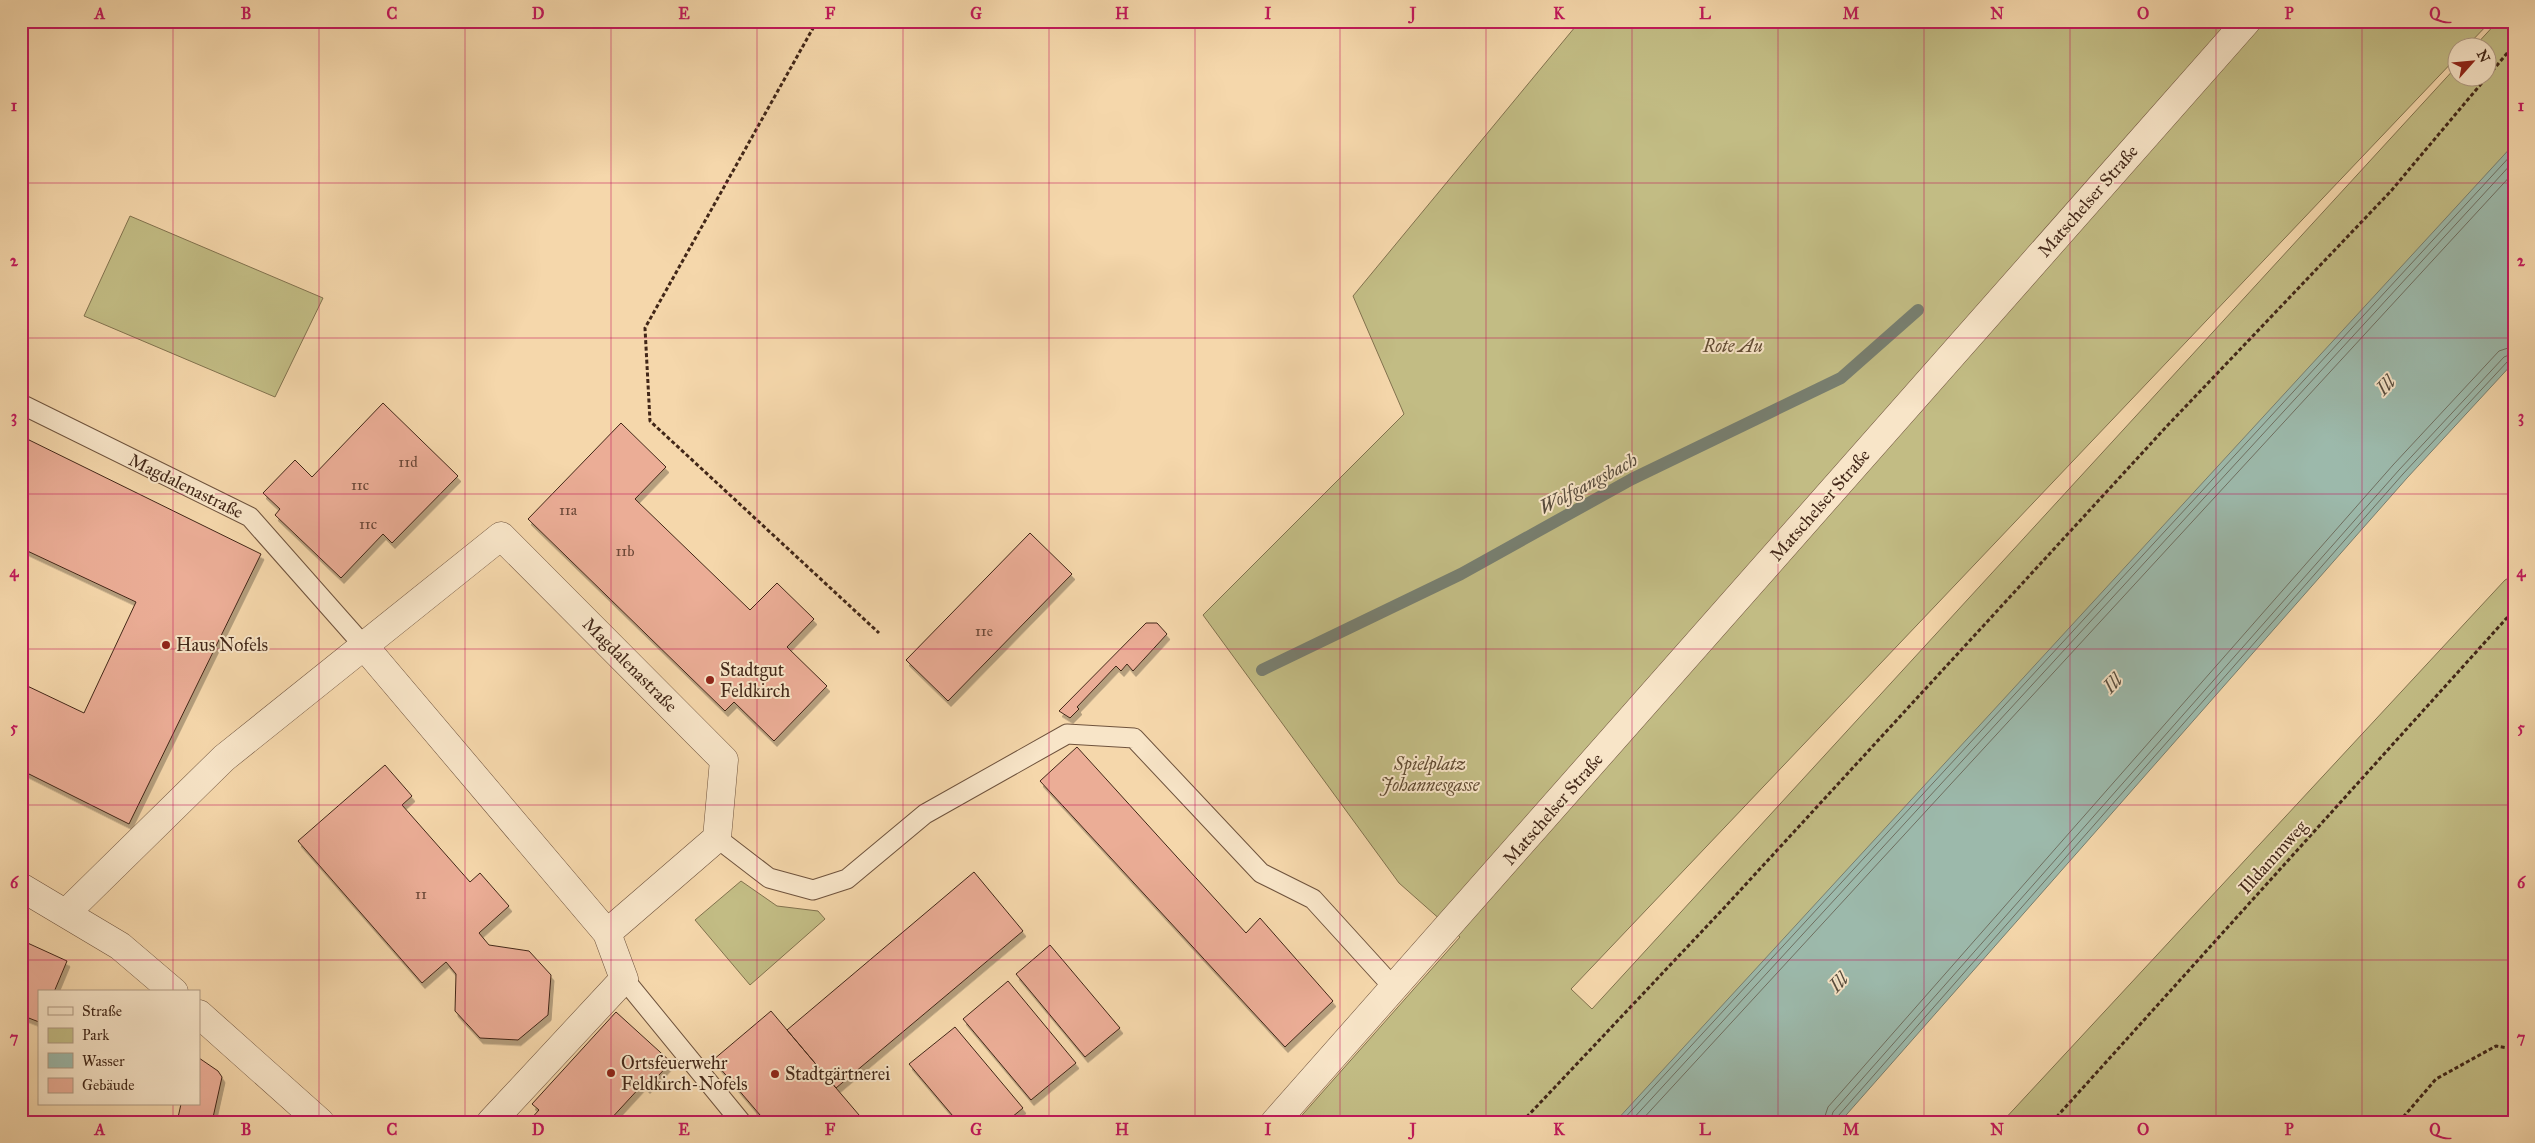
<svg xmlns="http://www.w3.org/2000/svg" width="2535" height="1143" viewBox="0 0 2535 1143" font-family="'IM FELL Great Primer',serif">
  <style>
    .green { fill: #c2bc84; stroke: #82724e }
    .water { fill: #9cb9ab; stroke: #787f70 }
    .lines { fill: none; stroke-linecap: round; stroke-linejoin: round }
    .shore { stroke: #6f7062; stroke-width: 1 }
    .stream { stroke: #787f70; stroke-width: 12 }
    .building { fill: #ebad96; stroke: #422718; filter: url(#shadow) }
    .service-casing { stroke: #6f533d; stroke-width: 21 }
    .minor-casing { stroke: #6f533d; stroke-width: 29 }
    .path { stroke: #422718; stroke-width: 3; stroke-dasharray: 4 2.5; stroke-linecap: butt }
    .service { stroke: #f8e5c8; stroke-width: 19 }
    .minor { stroke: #f8e5c8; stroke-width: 28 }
    .grid { fill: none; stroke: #c2185b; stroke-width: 1; stroke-opacity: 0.55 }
    .poi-dot { fill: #8f2418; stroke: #f8e5c8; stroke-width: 2 }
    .labels { text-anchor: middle; stroke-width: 4; stroke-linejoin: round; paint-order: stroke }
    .number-label { font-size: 15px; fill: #6c4838 }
    .street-label { font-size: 18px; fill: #422718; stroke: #f8e5c8 }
    .park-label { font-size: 18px; font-style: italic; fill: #624c33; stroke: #f8e5c8 }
    .poi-label { font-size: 18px; fill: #422718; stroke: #f8e5c8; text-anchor: start }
    .water-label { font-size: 19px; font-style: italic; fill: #584c3d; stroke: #f8e5c8 }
    .neatline { fill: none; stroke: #c2185b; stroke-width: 2 }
    .grid-label { font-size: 16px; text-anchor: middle; font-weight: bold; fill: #c2185b }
  </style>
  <defs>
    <filter id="shadow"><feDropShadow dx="3" dy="5.5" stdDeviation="0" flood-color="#0004"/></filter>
  </defs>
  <rect width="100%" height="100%" fill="#f5d7ab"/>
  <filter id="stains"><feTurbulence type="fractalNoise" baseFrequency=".004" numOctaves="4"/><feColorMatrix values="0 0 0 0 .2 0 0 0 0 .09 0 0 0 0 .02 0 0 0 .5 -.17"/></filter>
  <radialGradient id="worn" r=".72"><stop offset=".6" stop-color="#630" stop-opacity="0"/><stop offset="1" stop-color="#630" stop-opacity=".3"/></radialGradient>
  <path class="green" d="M1580,21H2491L2466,47L2458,48L2457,57L1571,989L1592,1009L2457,66L2458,78H2488V48L2474,47L2498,21H2514V146L1619,1122H1296L1460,937L1399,883L1203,615L1404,414L1353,296Z
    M130,216L323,298L275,397L84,316Z
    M2514,575V1122H2002L2505,580Z
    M741,881L777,906L818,911L825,919L750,985L695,920Z"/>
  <path class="water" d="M2514,144V362L2407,478L1840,1122H1615Z"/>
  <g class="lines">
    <path class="shore" d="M1621,1122L2514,152
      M1630,1122L2514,161
      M1640,1122L2514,172
      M1823,1122L1828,1107L2393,465L2499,351L2514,346
      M1830,1122L1833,1112L2399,470L2504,357L2514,353
      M1836,1122L1838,1116L2403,474L2508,361L2514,360"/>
    <path class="stream" d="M1262,670L1461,574L1632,479L1841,378L1918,310"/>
  </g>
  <path class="building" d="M383,403L458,476L392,543L383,534L341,578L275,515L280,509L263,493L295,460L312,477Z
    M621,423L666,467L635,499L750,610L777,583L814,619L787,647L827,686L774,741L734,702L725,711L528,519Z
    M21,436L261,554L129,824L21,770V683L84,713L136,602L21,548Z
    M1030,533L1072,574L948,701L906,660Z
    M1146,623H1157L1167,634L1133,671L1127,664L1121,671L1116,666L1077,707L1079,709L1070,718L1059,711Z
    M1077,747L1246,933L1260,918L1333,1001L1285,1047L1040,781Z
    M385,765L412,796L402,805L470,882L480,873L509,906L479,933L489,945L529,951L551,975L548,1015L518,1040L480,1038L455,1011L456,974L446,962L422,983L298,841Z
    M974,872L1023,931L836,1088L787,1030Z
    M21,940L67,961L54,992H39V1022L21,1015Z
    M1050,945L1120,1028L1085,1057L1016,974Z
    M1008,981L1076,1063L1031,1100L963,1019Z
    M771,1011L836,1088L865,1122H766L713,1060Z
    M616,1012L671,1062L647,1088L643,1084L608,1122H528L539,1110L532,1104Z
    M955,1027L1023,1108L1006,1122H958L909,1064Z
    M199,1058L218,1071L222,1077L212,1122H177L181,1104H199Z"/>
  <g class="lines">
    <defs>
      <path id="service" d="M21,404L250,517L364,646
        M717,838L769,878L813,890L847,879L925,814L1067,734L1134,738L1261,873L1313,899L1394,988
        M624,979L741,1122"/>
      <path id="minor" d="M364,646L607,933
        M21,887L120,946L174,992
        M66,913L224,758L501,536L724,760L717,838L607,933L624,979L491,1122
        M199,1014L320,1122
        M1275,1122L2247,21"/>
    </defs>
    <use href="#service" class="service-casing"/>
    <use href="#minor" class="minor-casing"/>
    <path class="path" d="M817,21L645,328L650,421L879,633
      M2488,76L2514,45
      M1522,1122L1724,908L2167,426L2391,191L2486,78
      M2052,1122L2514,610
      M2399,1122L2436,1079L2496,1046L2514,1049"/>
    <use href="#service" class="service"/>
    <use href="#minor" class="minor"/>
  </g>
  <path class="grid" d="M173,21V992M319,21V1122M465,21V1122M611,21V1122M757,21V1122M903,21V1122M1049,21V1122M1195,21V1122M1340,21V1122M1486,21V1122M1632,21V1122M1778,21V1122M1924,21V1122M2070,21V1122M2216,21V1122M2362,21V1122M21,183H2514M21,338H2514M21,494H2514M21,649H2514M21,805H2514M21,960H2514M173,1104V1122"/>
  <g class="poi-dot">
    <circle cx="166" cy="645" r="5"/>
    <circle cx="710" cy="680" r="5"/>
    <circle cx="611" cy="1073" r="5"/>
    <circle cx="775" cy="1074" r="5"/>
  </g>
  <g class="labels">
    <g class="number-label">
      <text x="408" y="467">11d</text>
      <text x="360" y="490">11c</text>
      <text x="568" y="515">11a</text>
      <text x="368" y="529">11c</text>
      <text x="625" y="556">11b</text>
      <text x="984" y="636">11e</text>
      <text x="421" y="899">11</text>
    </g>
    <g class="street-label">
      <text transform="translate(2088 201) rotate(-49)" y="6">Matschelser Straße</text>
      <text transform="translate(186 486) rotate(26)" y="6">Magdalenastraße</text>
      <text transform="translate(1820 505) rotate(-49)" y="6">Matschelser Straße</text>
      <text transform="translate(630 665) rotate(45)" y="6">Magdalenastraße</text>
      <text transform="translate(1553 809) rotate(-49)" y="6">Matschelser Straße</text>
      <text transform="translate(2273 857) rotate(-48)" y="6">Illdammweg</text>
    </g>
    <g class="park-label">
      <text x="1733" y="352">Rote Au</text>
      <text x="1430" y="770">Spielplatz<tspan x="1430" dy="21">Johannesgasse</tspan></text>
    </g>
    <g class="poi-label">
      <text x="176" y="651">Haus Nofels</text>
      <text x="720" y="676">Stadtgut<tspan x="720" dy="21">Feldkirch</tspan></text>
      <text x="621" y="1069">Ortsfeuerwehr<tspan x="621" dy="21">Feldkirch-Nofels</tspan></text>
      <text x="785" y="1080">Stadtgärtnerei</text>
    </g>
    <g class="water-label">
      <text transform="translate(2385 385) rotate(-47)" y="7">Ill</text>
      <text transform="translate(1588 483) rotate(-28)" y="7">Wolfgangsbach</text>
      <text transform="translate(2112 683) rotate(-47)" y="7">Ill</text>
      <text transform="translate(1838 982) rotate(-47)" y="7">Ill</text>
    </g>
  </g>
  <rect width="2535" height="1143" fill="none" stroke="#f5d7ab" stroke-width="55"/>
  <rect x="38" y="990" width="162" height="115" fill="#f8e5c8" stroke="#af9982"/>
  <rect x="48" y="1007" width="25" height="8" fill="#f8e5c8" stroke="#af9982"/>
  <text x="82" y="1016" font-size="15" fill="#422718">Straße</text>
  <rect x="48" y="1028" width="25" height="15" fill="#c2bc84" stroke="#af9982"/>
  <text x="82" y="1040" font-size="15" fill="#422718">Park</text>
  <rect x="48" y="1053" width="25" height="15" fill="#9cb9ab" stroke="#af9982"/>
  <text x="82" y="1066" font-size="15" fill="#422718">Wasser</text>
  <rect x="48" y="1078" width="25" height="15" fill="#ebad96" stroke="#af9982"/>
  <text x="82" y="1090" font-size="15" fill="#422718">Gebäude</text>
  <g transform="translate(2472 62) rotate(63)"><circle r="24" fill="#f8e5c8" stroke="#af9982"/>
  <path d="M0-4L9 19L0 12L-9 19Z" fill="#8f2418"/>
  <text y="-8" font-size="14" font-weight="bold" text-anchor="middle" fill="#422718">N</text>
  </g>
  <rect x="28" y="28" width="2480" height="1088" class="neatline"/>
  <g class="grid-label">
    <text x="100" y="19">A</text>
    <text x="246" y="19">B</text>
    <text x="392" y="19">C</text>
    <text x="538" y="19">D</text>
    <text x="684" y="19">E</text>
    <text x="830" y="19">F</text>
    <text x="976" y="19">G</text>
    <text x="1122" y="19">H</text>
    <text x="1268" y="19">I</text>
    <text x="1413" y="19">J</text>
    <text x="1559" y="19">K</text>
    <text x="1705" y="19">L</text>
    <text x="1851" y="19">M</text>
    <text x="1997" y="19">N</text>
    <text x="2143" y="19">O</text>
    <text x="2289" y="19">P</text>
    <text x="2435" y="19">Q</text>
    <text x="14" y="111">1</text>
    <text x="2521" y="111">1</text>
    <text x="14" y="266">2</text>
    <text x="2521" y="266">2</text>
    <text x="14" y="422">3</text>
    <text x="2521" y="422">3</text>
    <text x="14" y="577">4</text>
    <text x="2521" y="577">4</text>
    <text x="14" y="733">5</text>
    <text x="2521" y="733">5</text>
    <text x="14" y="888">6</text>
    <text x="2521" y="888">6</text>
    <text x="14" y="1043">7</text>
    <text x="2521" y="1043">7</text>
    <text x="100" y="1135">A</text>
    <text x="246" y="1135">B</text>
    <text x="392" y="1135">C</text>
    <text x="538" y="1135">D</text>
    <text x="684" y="1135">E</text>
    <text x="830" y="1135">F</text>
    <text x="976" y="1135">G</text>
    <text x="1122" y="1135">H</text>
    <text x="1268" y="1135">I</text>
    <text x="1413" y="1135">J</text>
    <text x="1559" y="1135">K</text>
    <text x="1705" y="1135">L</text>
    <text x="1851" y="1135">M</text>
    <text x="1997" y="1135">N</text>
    <text x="2143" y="1135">O</text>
    <text x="2289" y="1135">P</text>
    <text x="2435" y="1135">Q</text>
  </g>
  <rect width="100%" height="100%" filter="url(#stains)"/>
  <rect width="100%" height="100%" fill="url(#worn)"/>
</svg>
